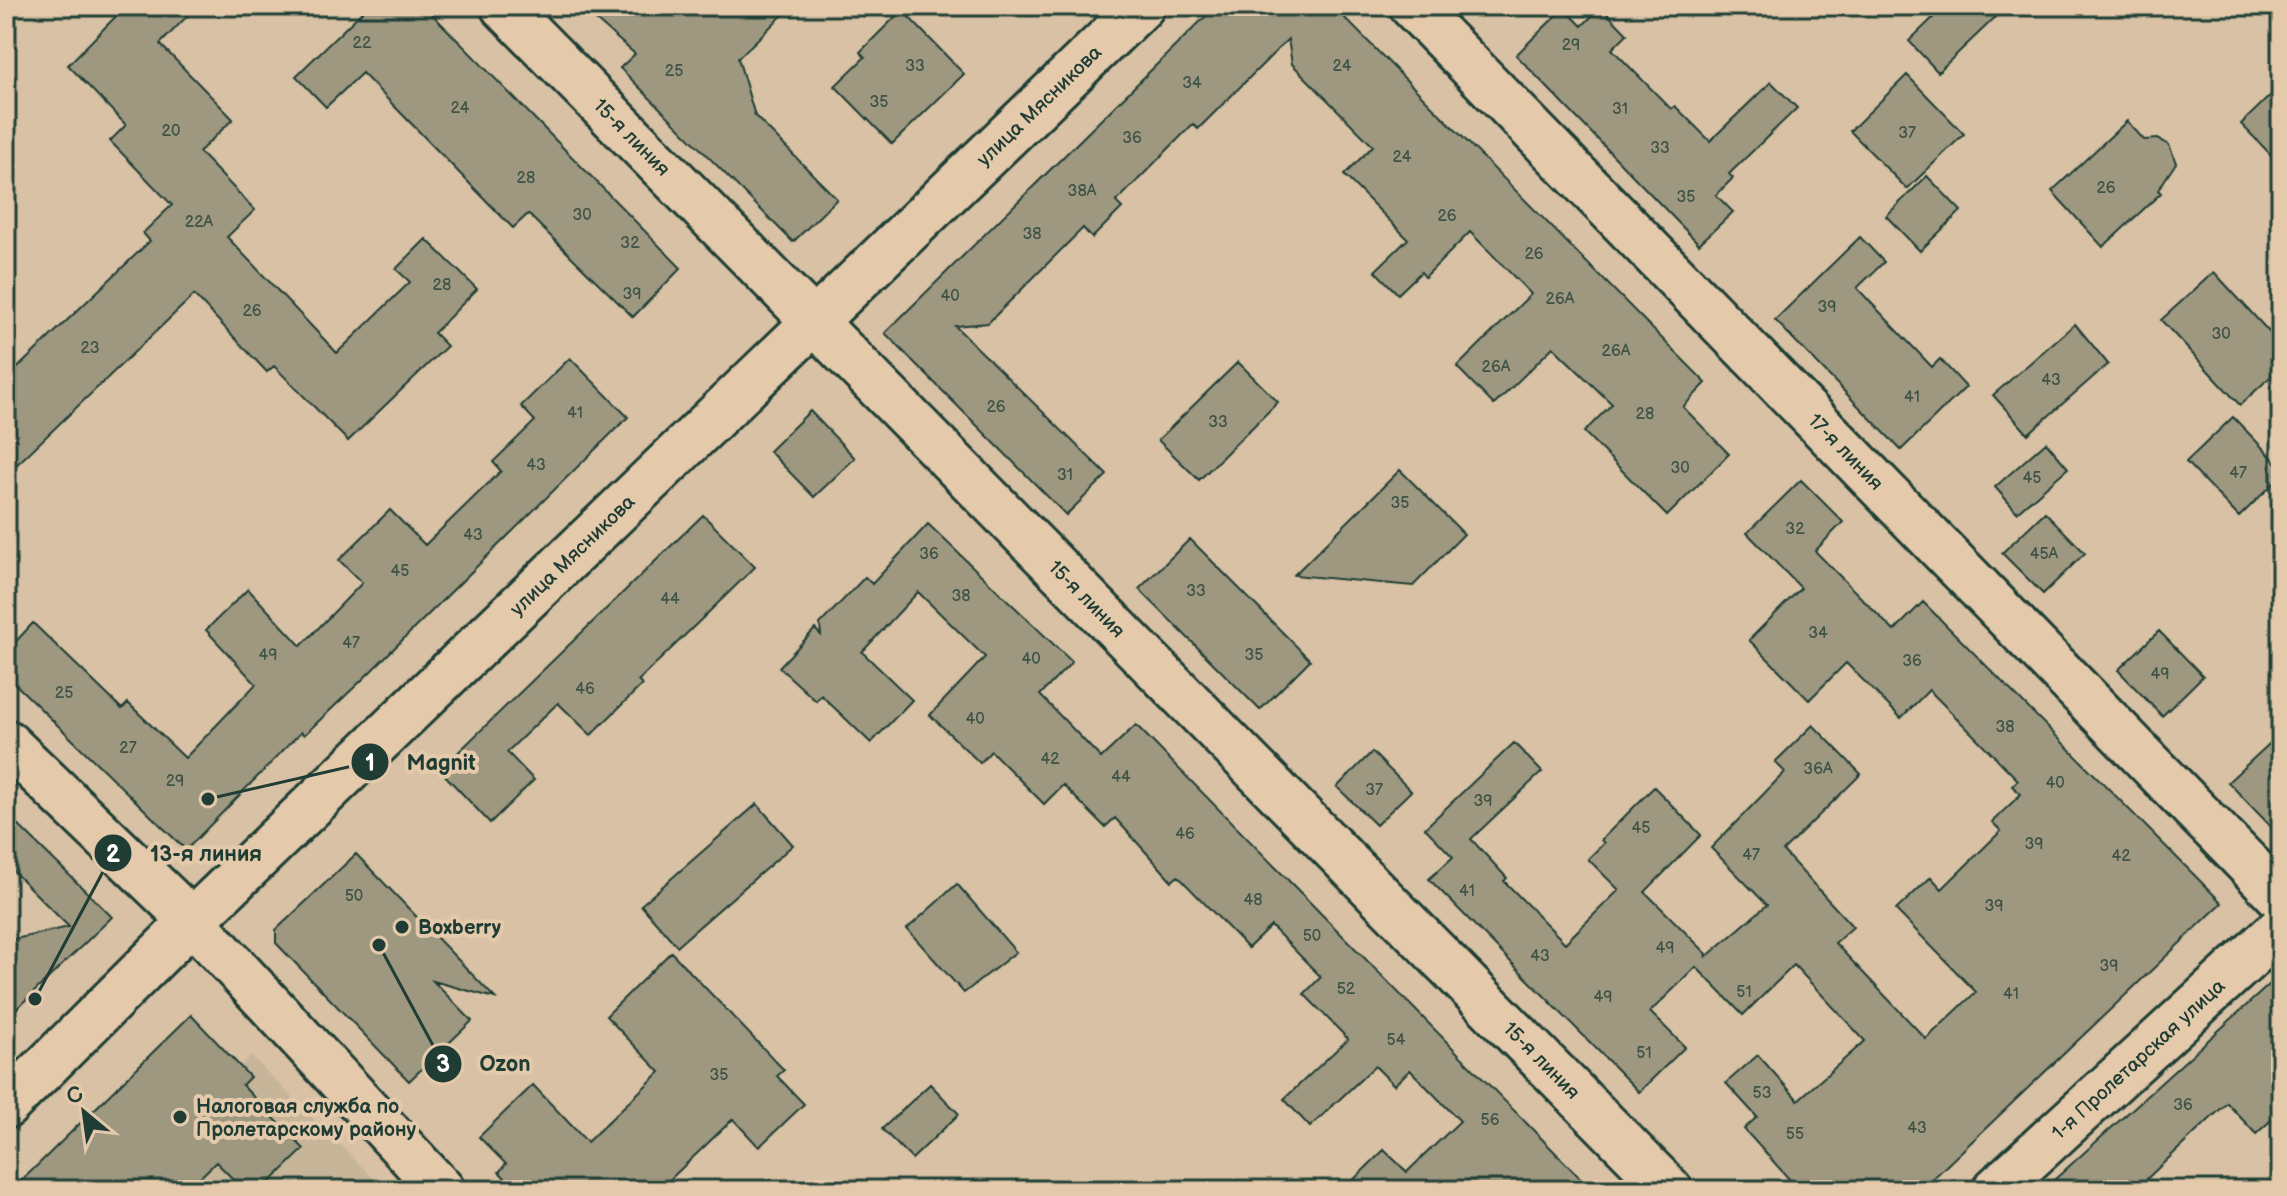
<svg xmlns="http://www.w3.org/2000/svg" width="2287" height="1196" viewBox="0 0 2287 1196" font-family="'Balsamiq Sans',sans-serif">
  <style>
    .built { fill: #c7b59a }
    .building { fill: #9f9881; stroke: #1f3d34; stroke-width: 2 }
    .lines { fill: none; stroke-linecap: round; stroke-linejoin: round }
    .street-casing { stroke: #1f3d34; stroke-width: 50 }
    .secondary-casing { stroke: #1f3d34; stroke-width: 50 }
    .street { stroke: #e4c9ab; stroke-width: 44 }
    .secondary { stroke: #e4c9ab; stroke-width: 44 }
    .poi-dot { fill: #1f3d34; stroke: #e4c9ab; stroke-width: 3 }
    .labels { text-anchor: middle; stroke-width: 8; stroke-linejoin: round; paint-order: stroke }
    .number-label { font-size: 16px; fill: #3f5447 }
    .street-label { font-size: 20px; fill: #1f3d34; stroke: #e4c9ab }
    .poi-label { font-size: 20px; font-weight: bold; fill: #1f3d34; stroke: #e4c9ab; text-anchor: start }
    .leader { fill: none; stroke: #1f3d34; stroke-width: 3 }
    .callout-dot { fill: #1f3d34; stroke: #e4c9ab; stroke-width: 3 }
    .mark-label { font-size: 24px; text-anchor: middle; font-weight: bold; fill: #fff }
    .callout-label { font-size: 22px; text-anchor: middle; font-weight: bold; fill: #1f3d34; stroke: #e4c9ab; stroke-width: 8; stroke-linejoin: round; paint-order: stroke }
  </style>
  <rect width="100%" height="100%" fill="#d8c1a4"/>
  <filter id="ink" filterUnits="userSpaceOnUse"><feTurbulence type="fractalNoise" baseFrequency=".0125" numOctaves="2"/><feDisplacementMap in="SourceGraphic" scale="16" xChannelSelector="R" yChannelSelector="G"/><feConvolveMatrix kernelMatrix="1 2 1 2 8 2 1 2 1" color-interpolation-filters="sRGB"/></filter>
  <g filter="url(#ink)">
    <path class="built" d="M191,1015L240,1066L251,1056L385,1190H12Z"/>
    <path class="building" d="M126,6H197L160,44L233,119L199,152L255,210L227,237L337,353L410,282L396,269L426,239L477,289L434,333L447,346L348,441L274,366L267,372L194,295L6,475V379L150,241L143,233L172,205L110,141L126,125L68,65Z
      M368,6H424L681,268L633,317L528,214L513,228L362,73L326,107L296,76Z
      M580,6H792L738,58L755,116L837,199L793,242L620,68L635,54Z
      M1216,6H1333L1706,383L1683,407L1729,454L1667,516L1584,432L1612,404L1553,347L1494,405L1457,367L1531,294L1470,232L1425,277L1421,272L1398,294L1375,271L1408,239L1344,175L1373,146L1292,64L1288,39L1198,129L1193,124L1116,202L1122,208L1092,238L1083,228L988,323L955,326L1107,475L1066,515L885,333Z
      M1945,6H2007L1938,72L1909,41Z
      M1601,7L1627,34L1612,49L1671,109L1675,106L1710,141L1771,82L1797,108L1729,174L1733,178L1716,195L1733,212L1699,244L1516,55L1564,8L1582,26Z
      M902,10L964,74L892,144L835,86L865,57L860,52Z
      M1907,75L1964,134L1907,189L1850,131Z
      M2281,85V165L2241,124Z
      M2127,121L2144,140L2158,139L2169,145L2176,163L2158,190L2161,193L2103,247L2052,191Z
      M1927,176L1961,211L1920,251L1886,216Z
      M1860,237L1884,262L1857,288L1932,367L1940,359L1966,387L1901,450L1775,320Z
      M2214,272L2281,345V367L2240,405L2161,320Z
      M2075,324L2108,364L2028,434L1993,395Z
      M570,358L628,417L362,680L304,735L301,732L186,850L6,675V652L33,623L122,709L128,703L185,758L256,684L206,630L248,589L301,646L362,583L339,560L390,510L425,545L501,471L493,462L535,421L521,406Z
      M1238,362L1278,402L1199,480L1158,440Z
      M810,411L855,458L814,497L769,451Z
      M2233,417L2281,467V476L2239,517L2186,462Z
      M2046,442L2068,468L2017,512L1995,487Z
      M1400,470L1464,534L1413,586L1294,575Z
      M1801,480L1843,522L1815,551L1894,631L1923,602L2222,903L1921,1190H1799L1744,1129L1757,1117L1726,1083L1758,1055L1798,1100L1865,1041L1794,965L1743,1015L1696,967L1650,1012L1685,1047L1639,1092L1429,879L1453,857L1425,828L1514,743L1542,772L1471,839L1507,878L1504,881L1565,943L1619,890L1588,859L1604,843L1601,840L1654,787L1701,835L1645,892L1708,955L1705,958L1767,905L1711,848L1785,772L1775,762L1813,725L1861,774L1783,851L1853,927L1835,943L1926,1039L1976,992L1896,910L1931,877L1942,889L2001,831L1992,822L2021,794L2012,786L2018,780L1929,690L1901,718L1846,663L1809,700L1749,640L1801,588L1747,533Z
      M2045,512L2085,553L2043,594L2002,553Z
      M703,515L755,567L638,681L642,685L591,735L558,703L507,752L534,780L490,823L440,770Z
      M928,524L1072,662L1040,695L1101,758L1136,725L1592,1190H1343L1384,1150L1407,1172L1460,1121L1410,1070L1394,1085L1375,1066L1310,1127L1284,1099L1348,1039L1304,994L1321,977L1271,926L1248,948L1178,876L1172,881L1115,818L1105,827L1063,785L1044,804L991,751L980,763L930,715L985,657L918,592L862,652L912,700L871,743L821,695L816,701L779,667L815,629L821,635L820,624L865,577L872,584Z
      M1190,539L1310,660L1260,710L1139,589Z
      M2159,631L2203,676L2162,716L2118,670Z
      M2281,733V837L2228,782Z
      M1372,752L1411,791L1376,825L1337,787Z
      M757,804L793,845L677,946L641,905Z
      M6,813L112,917L6,1019V941L69,927L6,864Z
      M356,854L495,998L433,981L472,1021L409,1081L276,943V930Z
      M957,884L1016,952L964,993L907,929Z
      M671,952L784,1070L777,1076L804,1104L759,1147L733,1119L659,1190H517L499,1172L506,1164L479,1137L533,1085L587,1142L660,1072L606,1016Z
      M2281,974V1111L2256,1134L2227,1103L2135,1190H2043Z
      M191,1015L250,1077L242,1085L304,1149L262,1190H244L216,1162L187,1190H12Z
      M930,1084L959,1114L912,1159L882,1129Z"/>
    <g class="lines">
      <defs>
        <g id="street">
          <path id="s1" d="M503,6L1670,1190"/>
          <path id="s2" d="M1412,6L2281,898"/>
          <path d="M192,921L442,1190"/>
          <path id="s3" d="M1995,1190L2281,928"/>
        </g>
        <g id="secondary">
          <path d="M6,742L192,921"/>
          <path id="s4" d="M6,1106L192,921L1142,6"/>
        </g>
      </defs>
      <use href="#street" class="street-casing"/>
      <use href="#secondary" class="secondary-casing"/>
      <use href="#street" class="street"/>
      <use href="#secondary" class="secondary"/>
    </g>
  </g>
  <g class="poi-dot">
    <circle cx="402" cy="927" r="8"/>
    <circle cx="180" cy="1117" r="8"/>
  </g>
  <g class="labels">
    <g class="number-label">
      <text x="362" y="48">22</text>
      <text x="1571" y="50">29</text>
      <text x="915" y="71">33</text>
      <text x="1342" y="71">24</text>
      <text x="674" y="76">25</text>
      <text x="1192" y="88">34</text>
      <text x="879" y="107">35</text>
      <text x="460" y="113">24</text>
      <text x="1620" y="114">31</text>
      <text x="171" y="136">20</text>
      <text x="1907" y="138">37</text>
      <text x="1132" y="143">36</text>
      <text x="1660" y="153">33</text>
      <text x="1402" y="162">24</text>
      <text x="526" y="183">28</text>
      <text x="2106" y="193">26</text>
      <text x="1082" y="196">38А</text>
      <text x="1686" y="202">35</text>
      <text x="582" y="220">30</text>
      <text x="1447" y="221">26</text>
      <text x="199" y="227">22А</text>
      <text x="1032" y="239">38</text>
      <text x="630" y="248">32</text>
      <text x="1534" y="259">26</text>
      <text x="442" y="290">28</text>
      <text x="632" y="299">39</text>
      <text x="950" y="301">40</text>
      <text x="1560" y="304">26А</text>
      <text x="1827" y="312">39</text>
      <text x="252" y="316">26</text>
      <text x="2221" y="339">30</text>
      <text x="90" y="353">23</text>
      <text x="1616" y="356">26А</text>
      <text x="1496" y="372">26А</text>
      <text x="2051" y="385">43</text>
      <text x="1912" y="402">41</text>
      <text x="996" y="412">26</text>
      <text x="575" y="418">41</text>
      <text x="1645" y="419">28</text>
      <text x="1218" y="427">33</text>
      <text x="536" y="470">43</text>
      <text x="1680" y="473">30</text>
      <text x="2238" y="478">47</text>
      <text x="1065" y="480">31</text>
      <text x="2032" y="483">45</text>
      <text x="1400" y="508">35</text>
      <text x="1795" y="534">32</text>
      <text x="473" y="540">43</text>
      <text x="929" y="559">36</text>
      <text x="2044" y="559">45А</text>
      <text x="400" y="576">45</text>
      <text x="1196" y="596">33</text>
      <text x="961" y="601">38</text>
      <text x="670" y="604">44</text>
      <text x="1818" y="638">34</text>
      <text x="351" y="648">47</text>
      <text x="268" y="660">49</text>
      <text x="1254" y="660">35</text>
      <text x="1031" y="664">40</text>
      <text x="1912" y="666">36</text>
      <text x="2160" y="679">49</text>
      <text x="585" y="694">46</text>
      <text x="64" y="698">25</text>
      <text x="975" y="724">40</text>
      <text x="2005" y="732">38</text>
      <text x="128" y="753">27</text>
      <text x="1050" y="764">42</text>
      <text x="1818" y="774">36А</text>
      <text x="1121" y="782">44</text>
      <text x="175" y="786">29</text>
      <text x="2055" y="788">40</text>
      <text x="1374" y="795">37</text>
      <text x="1483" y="806">39</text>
      <text x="1641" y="833">45</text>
      <text x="1185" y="839">46</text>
      <text x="2034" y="849">39</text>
      <text x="1751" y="860">47</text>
      <text x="2121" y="861">42</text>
      <text x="1467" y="896">41</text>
      <text x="354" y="901">50</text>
      <text x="1253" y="905">48</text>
      <text x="1994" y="911">39</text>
      <text x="1312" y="941">50</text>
      <text x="1665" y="953">49</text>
      <text x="1540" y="961">43</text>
      <text x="2109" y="971">39</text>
      <text x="1346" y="994">52</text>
      <text x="1744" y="997">51</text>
      <text x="2011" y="999">41</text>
      <text x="1603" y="1002">49</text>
      <text x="1396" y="1045">54</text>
      <text x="1644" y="1058">51</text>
      <text x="719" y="1080">35</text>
      <text x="1762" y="1098">53</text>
      <text x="2183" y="1110">36</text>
      <text x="1490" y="1125">56</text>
      <text x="1917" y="1133">43</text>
      <text x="1795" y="1139">55</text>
    </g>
    <g class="street-label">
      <text dy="7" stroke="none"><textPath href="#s4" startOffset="1438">улица Мясникова</textPath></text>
      <text dy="7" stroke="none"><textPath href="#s1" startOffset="184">15-я линия</textPath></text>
      <text dy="7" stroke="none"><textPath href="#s2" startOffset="622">17-я линия</textPath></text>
      <text dy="7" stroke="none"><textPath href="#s4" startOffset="790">улица Мясникова</textPath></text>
      <text dy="7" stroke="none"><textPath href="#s1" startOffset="832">15-я линия</textPath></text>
      <text dy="7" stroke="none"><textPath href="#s3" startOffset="194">1-я Пролетарская улица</textPath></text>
      <text dy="7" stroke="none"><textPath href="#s1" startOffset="1480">15-я линия</textPath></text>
    </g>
    <g class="poi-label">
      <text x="418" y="934">Boxberry</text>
      <text x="196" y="1113">Налоговая служба по<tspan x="196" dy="23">Пролетарскому району</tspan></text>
    </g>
  </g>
  <path class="leader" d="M208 799L370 762M35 999L113 853M379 945L443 1064"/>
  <g class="callout-dot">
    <circle cx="208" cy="799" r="8"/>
    <circle cx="35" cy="999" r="8"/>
    <circle cx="379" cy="945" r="8"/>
    <circle cx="370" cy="762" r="20"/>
    <circle cx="113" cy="853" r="20"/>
    <circle cx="443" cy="1064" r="20"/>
  </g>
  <g class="mark-label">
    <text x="370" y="771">1</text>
    <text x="113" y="862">2</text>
    <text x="443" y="1072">3</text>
  </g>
  <g class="callout-label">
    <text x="441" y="770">Magnit</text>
    <text x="206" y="861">13-я линия</text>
    <text x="505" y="1071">Ozon</text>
  </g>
  <rect width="2287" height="1196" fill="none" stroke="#e4c9ab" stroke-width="32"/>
  <rect x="16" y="16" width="2255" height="1164" fill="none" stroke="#1f3d34" stroke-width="3" filter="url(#ink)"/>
  <g transform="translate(84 1112) rotate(331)" stroke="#e4c9ab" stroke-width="6" paint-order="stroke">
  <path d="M0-6L14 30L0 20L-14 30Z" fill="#1f3d34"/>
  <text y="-12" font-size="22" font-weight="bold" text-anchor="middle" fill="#1f3d34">С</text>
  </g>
</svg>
